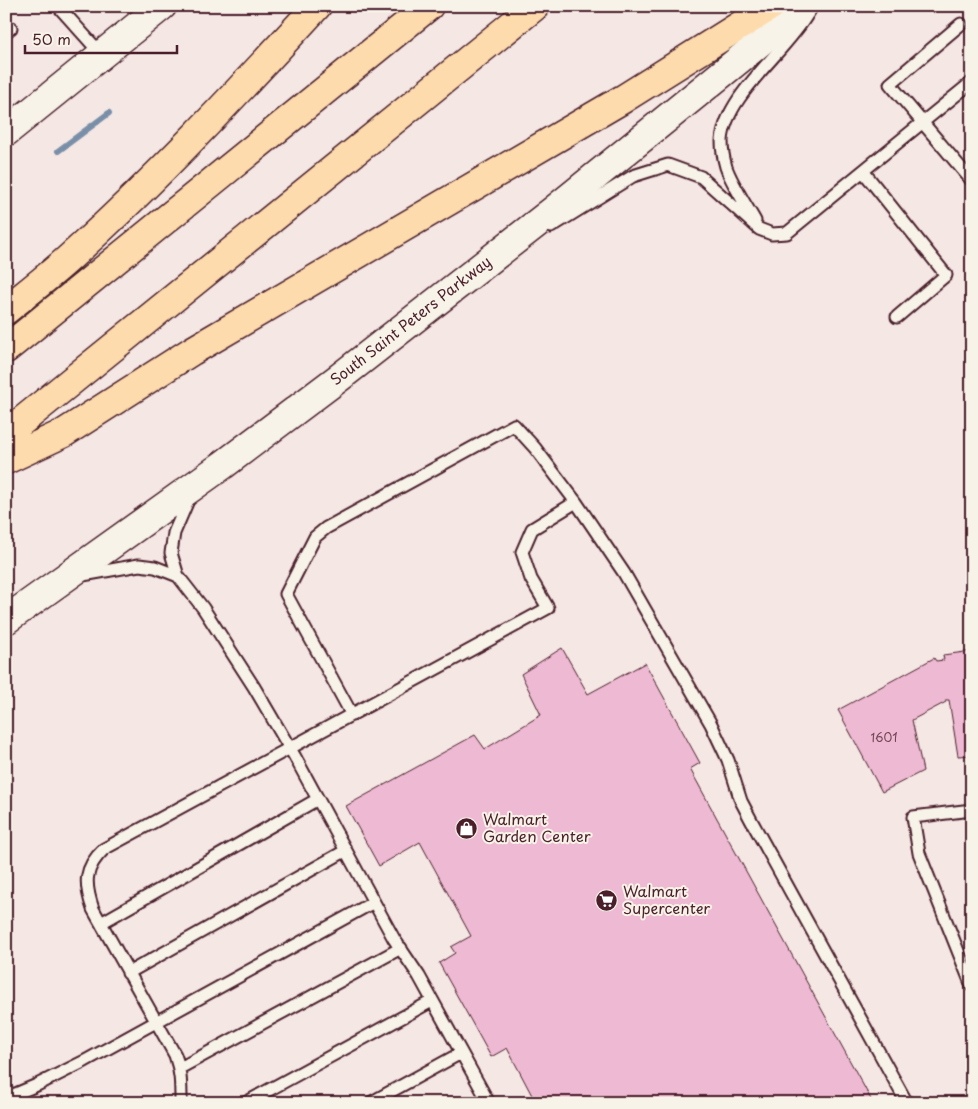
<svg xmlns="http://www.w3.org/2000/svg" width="978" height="1109" viewBox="0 0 978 1109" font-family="'Playpen Sans',sans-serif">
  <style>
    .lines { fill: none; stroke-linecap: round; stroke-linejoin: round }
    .stream { stroke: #798fa8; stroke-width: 6 }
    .building { fill: #eeb9d2; stroke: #4a1f2b }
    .lane-casing { stroke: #4a1f2b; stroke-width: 15 }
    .secondary-casing { stroke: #4a1f2b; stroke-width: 31 }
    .highway-casing { stroke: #4a1f2b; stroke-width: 31 }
    .lane { stroke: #f7f3e8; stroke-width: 11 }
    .secondary { stroke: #f7f3e8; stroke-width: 28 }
    .highway { stroke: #fddbac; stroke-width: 28 }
    .labels { text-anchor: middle; stroke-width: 4; stroke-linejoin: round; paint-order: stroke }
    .number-label { font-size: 12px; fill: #734655 }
    .street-label { font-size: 15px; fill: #4a1f2b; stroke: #f7f3e8 }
    .poi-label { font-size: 15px; fill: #4a1f2b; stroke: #f7f3e8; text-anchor: start }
  </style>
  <rect width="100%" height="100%" fill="#f5e7e4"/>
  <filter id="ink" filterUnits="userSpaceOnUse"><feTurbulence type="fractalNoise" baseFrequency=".02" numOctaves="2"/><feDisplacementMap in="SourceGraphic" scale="10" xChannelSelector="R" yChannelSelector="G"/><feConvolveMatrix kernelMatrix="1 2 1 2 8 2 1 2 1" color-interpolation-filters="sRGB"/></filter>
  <g filter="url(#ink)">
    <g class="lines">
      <path class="stream" d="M58,151L109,113"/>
    </g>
    <path class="building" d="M562,648L588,694L645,663L700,763L690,769L873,1103H536L507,1048L491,1057L439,963L455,953L451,947L471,936L420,842L379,866L346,806L475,735L485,749L541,715L521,674Z
      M972,651V755L958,756L949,700H946V702L912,720L923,771L882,792L838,710L934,658L936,661L944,660L943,655Z"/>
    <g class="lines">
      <defs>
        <path id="lane" d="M58,6L102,55
          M961,24L890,84L972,181
          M6,32L11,28
          M863,171L946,275L897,317
          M755,221C747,207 731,182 726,167C724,160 722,148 722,141C725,95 786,52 808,13
          M551,227L633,176L668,165L701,177L759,229L772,234L787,233L972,82
          M189,498L174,533L171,553L178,576L203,608L254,687L295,757L394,939L419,976L489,1103
          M83,575L139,565L155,567L178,576
          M352,715L286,594L315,537L326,528L514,425L535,448L576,502L624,573L711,724L728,760L741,801L751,820L907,1103
          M972,810L913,817L919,853L972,986
          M101,923L318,799
          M128,973L345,851
          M180,1068L401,948
          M6,1098L37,1085L85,1061L374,902
          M181,1103C181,1085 181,1071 175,1055L93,909C84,883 84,868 104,849L548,608L531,579L522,552L532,529L576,502
          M245,1103L432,1001
          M370,1103L461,1053"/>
        <path id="secondary" d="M6,132L162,6
          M6,620L223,465L340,377L555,209L751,50L803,6"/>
        <path id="highway" d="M6,310C27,293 48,277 68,259C156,180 237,93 317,6
          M6,349L429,6
          M6,434L535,6
          M6,460L64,433L192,351L623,99L771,6"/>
      </defs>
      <use href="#lane" class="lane-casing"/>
      <use href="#secondary" class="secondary-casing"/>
      <use href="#highway" class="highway-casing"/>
      <use href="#lane" class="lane"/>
      <use href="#secondary" class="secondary"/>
      <use href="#highway" class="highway"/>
    </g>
  </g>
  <defs>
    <symbol id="shop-disc" viewBox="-11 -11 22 22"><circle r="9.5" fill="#4a1f2b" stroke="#f7f3e8"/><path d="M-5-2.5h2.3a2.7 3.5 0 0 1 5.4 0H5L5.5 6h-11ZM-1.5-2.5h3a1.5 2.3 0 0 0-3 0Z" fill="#fff"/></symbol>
    <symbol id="supermarket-disc" viewBox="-11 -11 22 22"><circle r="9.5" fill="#4a1f2b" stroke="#f7f3e8"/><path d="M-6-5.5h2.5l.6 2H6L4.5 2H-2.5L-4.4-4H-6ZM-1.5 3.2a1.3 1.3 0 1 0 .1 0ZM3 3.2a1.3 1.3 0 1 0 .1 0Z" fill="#fff"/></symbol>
  </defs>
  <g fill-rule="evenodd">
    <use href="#shop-disc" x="454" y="816" width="25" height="25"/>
    <use href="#supermarket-disc" x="594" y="888" width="25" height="25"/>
  </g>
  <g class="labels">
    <g class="number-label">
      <text x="884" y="742">1601</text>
    </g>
    <g class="street-label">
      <text transform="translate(411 321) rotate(-38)" y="5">South Saint Peters Parkway</text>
    </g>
    <g class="poi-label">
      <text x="483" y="825">Walmart<tspan x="483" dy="17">Garden Center</tspan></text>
      <text x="623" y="897">Walmart<tspan x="623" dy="17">Supercenter</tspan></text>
    </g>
  </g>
  <rect width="978" height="1109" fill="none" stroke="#f7f3e8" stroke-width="25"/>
  <rect x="12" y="12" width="953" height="1084" fill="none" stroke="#4a1f2b" stroke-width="2" filter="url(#ink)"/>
  <path d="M25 45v8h152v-8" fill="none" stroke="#4a1f2b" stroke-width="2.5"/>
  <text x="32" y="45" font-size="15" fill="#4a1f2b" stroke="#f7f3e8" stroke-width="4" paint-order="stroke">50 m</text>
</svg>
